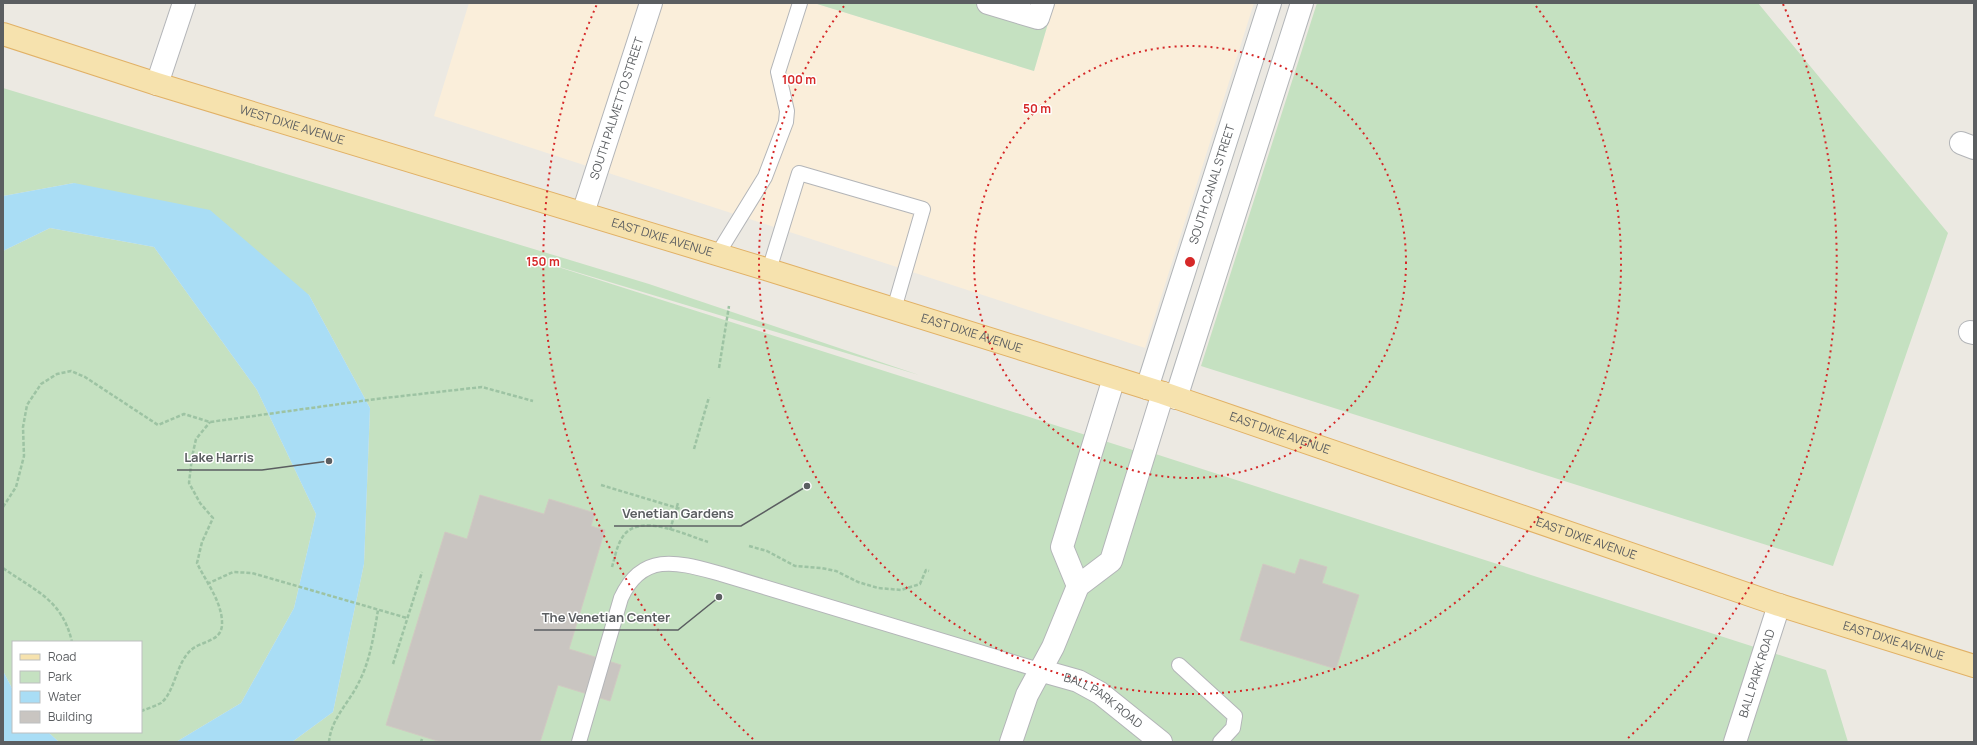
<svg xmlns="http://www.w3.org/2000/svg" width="1977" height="745" viewBox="0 0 1977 745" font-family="Manrope,sans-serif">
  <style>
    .commercial { fill: #faeeda }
    .green { fill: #c5e1c1 }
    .water { fill: #a9ddf5 }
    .building { fill: #c9c5c1; stroke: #d0cac2 }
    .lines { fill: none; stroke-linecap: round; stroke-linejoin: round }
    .lane-casing { stroke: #b3b5b8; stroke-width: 16 }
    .street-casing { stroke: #b3b5b8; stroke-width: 24 }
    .secondary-casing { stroke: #b2b5b8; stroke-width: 24 }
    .primary-casing { stroke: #e1b166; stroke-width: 24 }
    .path { stroke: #9dc3a3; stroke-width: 2.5; stroke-dasharray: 4 2; stroke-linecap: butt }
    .lane { stroke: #fff; stroke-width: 14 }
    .street { stroke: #fff; stroke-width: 22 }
    .secondary { stroke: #fff; stroke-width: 22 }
    .primary { stroke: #f6e2ae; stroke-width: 22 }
    .ring { fill: none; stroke: #d62828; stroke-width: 2; stroke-dasharray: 2 4 }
    .labels { text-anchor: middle; stroke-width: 3; stroke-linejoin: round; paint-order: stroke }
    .street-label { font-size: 12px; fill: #5b5e61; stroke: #fff }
    .centre { fill: #d62828; stroke: #fff; stroke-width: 2 }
    .ring-label { font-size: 12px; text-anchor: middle; font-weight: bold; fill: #d62828; stroke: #fff; stroke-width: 3; stroke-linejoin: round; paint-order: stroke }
    .leader { fill: none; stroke: #5b5e61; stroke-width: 1.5 }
    .callout-dot { fill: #5b5e61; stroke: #fff; stroke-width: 1.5 }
    .callout-label { font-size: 13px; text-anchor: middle; font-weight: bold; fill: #5b5e61; stroke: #fff; stroke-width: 3; stroke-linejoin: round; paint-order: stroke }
  </style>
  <rect width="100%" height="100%" fill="#ece9e2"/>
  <path class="commercial" d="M469,3H814L1034,71L1054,3H1254L1145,348L434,116Z"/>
  <path class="green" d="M814,3H1054L1034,71Z
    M1317,3H1758L1948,233L1833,566L1201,366Z
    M3,88L649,284L919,375L533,259L1139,452L1140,449L1826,670L1848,742H292L333,712L364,564L370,408L309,295L74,183L3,196Z
    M50,228L154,247L257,390L316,514L294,608L241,703L176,742H59L48,732H141V642H13V690L3,671V251Z"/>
  <path class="water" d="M74,183L210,210L309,295L370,408L364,564L333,712L292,742H176L241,703L294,608L316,514L257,390L154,247L50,228L3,251V196Z
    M3,671L13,690V732H48L59,742H3Z"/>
  <path class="building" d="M480,495L544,514L549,499L595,513L591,526L605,530L569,649L621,665L610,701L558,685L540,742H441L386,725L445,532L467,539Z
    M1300,559L1327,567L1322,583L1359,595L1336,669L1240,640L1263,564L1295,574Z"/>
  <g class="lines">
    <defs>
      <path id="lane" d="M717,255L765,177L786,122L787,111L778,72L800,3
        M769,270L799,173L923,209L894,309
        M1179,665L1235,716L1233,728L1220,742
        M579,742L621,598C643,550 680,563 721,574L1039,670"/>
      <g id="street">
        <path d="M988,3L1038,18L1043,3"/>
        <path d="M157,84L184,3"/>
        <path d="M1961,143L1974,148"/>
        <path id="s1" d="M583,213L651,3"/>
        <path d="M1970,332L1974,333"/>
        <path d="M1078,586L1062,547L1114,378"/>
        <path id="s2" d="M1039,670L1078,681L1100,693L1161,742"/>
        <path d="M1011,742L1027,695L1053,647L1078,586L1111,561L1163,393"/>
        <path id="s3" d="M1735,742L1779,605"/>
      </g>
      <g id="secondary">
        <path id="s4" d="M1147,388L1270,3"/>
        <path d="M1176,398L1302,3"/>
      </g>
      <g id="primary">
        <path id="s5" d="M3,34L157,84L769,270L1163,393L1779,605L1974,666"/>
      </g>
    </defs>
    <use href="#lane" class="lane-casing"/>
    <use href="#street" class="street-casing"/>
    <use href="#secondary" class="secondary-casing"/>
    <use href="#primary" class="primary-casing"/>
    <path class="path" d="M719,368L729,306
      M694,449L709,397
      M601,485L694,513
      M3,507L16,487L24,456L23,427L27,405L41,384L57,374L71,371L85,377L158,425L184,414L210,422L376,399L482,387L533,401
      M670,530L678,503
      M749,546L767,551L795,566L821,568L836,571L858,582L878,588L901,590L920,584L926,570L929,571
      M612,567C615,557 617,544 624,535C641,513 686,535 708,542
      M3,568C35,591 62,599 72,642
      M207,584L233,572L252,573L407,618
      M393,664L422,572
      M141,711C147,709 155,706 161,703C175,692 176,663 191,650C201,641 221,642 222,625C223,603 206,582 197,563L202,542L213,518L200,503L189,483L192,457L196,439L210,422
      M329,742C331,719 348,704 358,684C370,662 374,634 378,610
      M421,742L422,739"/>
    <use href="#lane" class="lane"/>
    <use href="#street" class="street"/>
    <use href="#secondary" class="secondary"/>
    <use href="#primary" class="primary"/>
  </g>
  <g class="ring">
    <circle cx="1190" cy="262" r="216"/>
    <path d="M1536 6A431 431 0 1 1 844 6"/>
    <path d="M753 739A647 647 0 0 1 597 4M1783 4A647 647 0 0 1 1627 739"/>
  </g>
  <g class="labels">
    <g class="street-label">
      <text dy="4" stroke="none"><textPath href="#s1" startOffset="110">SOUTH PALMETTO STREET</textPath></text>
      <text dy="4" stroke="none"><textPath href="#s5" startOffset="303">WEST DIXIE AVENUE</textPath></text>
      <text dy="4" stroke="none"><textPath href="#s4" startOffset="214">SOUTH CANAL STREET</textPath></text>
      <text dy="4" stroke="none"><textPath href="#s5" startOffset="690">EAST DIXIE AVENUE</textPath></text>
      <text dy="4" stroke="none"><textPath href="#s5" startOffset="1014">EAST DIXIE AVENUE</textPath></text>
      <text dy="4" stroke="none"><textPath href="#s5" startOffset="1338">EAST DIXIE AVENUE</textPath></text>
      <text dy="4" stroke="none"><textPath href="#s5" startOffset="1662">EAST DIXIE AVENUE</textPath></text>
      <text dy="4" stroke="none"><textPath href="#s5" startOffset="1986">EAST DIXIE AVENUE</textPath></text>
      <text dy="4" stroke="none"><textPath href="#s3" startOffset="72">BALL PARK ROAD</textPath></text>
      <text dy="4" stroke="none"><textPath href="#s2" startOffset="72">BALL PARK ROAD</textPath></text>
    </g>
  </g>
  <circle cx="1190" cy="262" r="6" class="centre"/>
  <g class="ring-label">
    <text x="799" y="84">100 m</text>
    <text x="1037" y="113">50 m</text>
    <text x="543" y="266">150 m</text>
  </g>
  <path class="leader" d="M329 461L262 470H177M807 486L741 526H614M719 597L678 630H534"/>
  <g class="callout-dot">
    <circle cx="329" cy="461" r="4"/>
    <circle cx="807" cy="486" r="4"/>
    <circle cx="719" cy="597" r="4"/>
  </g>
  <g class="callout-label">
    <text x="219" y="462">Lake Harris</text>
    <text x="678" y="518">Venetian Gardens</text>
    <text x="606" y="622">The Venetian Center</text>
  </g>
  <rect width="1977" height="745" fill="none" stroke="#5b5e61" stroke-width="8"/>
  <rect x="12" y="641" width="130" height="92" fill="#ffffff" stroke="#bdbfc0"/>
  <rect x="20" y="654" width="20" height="6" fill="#f6e2ae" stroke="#bdbfc0"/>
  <text x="48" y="661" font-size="12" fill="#5b5e61">Road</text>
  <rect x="20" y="671" width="20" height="12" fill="#c5e1c1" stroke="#bdbfc0"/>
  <text x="48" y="681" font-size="12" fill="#5b5e61">Park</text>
  <rect x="20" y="691" width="20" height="12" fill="#a9ddf5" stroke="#bdbfc0"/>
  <text x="48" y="701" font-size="12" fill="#5b5e61">Water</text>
  <rect x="20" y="711" width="20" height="12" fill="#c9c5c1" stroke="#bdbfc0"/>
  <text x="48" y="721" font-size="12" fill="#5b5e61">Building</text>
</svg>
